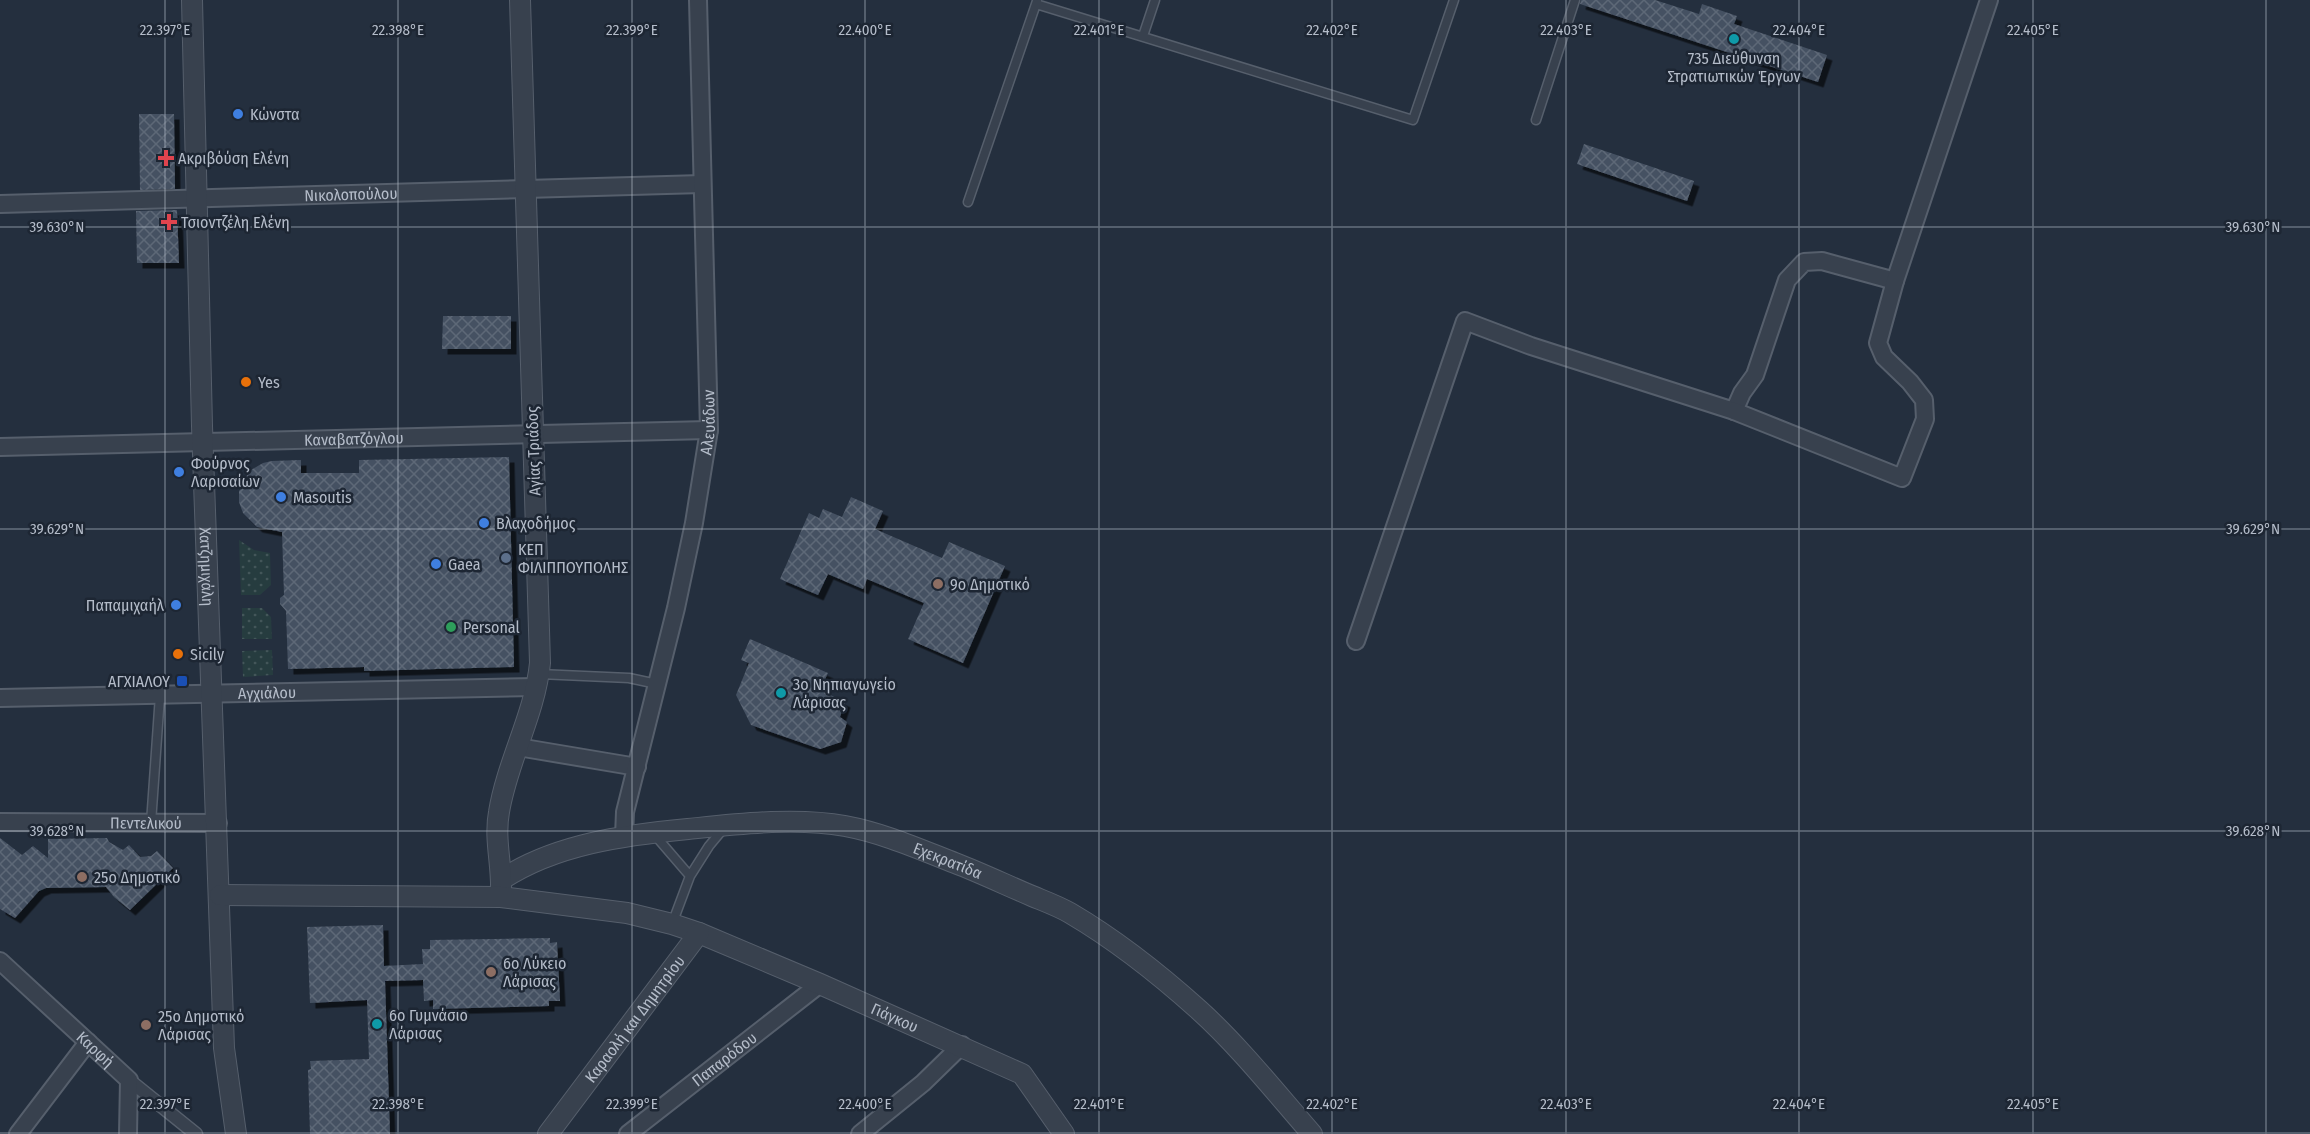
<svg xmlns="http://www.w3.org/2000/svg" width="2310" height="1134" viewBox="0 0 2310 1134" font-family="'Fira Sans Condensed',sans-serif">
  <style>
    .grass { fill: url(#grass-dots) }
    .building { fill: url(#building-cross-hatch); filter: url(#shadow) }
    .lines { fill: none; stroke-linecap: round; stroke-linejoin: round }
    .service-casing { stroke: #565f6c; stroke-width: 11 }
    .pedestrian-casing { stroke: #565f6c; stroke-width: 15 }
    .minor-casing { stroke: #565f6c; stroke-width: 20 }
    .tertiary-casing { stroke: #565f6c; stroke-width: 22 }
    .service { stroke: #38414e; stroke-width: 8 }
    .pedestrian { stroke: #38414e; stroke-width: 12 }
    .minor { stroke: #38414e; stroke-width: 16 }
    .tertiary { stroke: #38414e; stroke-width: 20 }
    .ticks { fill: none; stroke: #b4bcc9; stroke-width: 1.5; stroke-opacity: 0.45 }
    .culture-dot { fill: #0f9aa8; stroke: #1d2633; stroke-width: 2 }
    .shop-dot { fill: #3f7fe0; stroke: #1d2633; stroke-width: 2 }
    .health-dot { fill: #e0444e; stroke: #1d2633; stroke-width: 2 }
    .food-dot { fill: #e8710a; stroke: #1d2633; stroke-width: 2 }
    .service-dot { fill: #5c6f8a; stroke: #1d2633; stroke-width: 2 }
    .education-dot { fill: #8d6e63; stroke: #1d2633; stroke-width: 2 }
    .leisure-dot { fill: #2e9e5b; stroke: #1d2633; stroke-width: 2 }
    .transit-dot { fill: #1a4fb4; stroke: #1d2633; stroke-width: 2 }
    .labels { text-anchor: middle; stroke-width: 5; stroke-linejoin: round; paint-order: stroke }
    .poi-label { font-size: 16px; fill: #b4bcc9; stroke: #1d2633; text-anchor: start }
    .street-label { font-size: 16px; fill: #b4bcc9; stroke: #1d2633 }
    .ticks-label { font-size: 15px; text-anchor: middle; fill: #b4bcc9; stroke: #1d2633; stroke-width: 5; stroke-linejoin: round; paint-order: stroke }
  </style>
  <defs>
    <pattern id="grass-dots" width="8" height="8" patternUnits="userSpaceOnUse" patternTransform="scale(1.5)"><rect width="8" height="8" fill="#263c3f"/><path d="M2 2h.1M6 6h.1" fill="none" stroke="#435659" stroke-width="1.8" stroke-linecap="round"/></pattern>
    <pattern id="building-cross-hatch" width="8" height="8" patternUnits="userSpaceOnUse" patternTransform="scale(1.5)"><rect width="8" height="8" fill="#455162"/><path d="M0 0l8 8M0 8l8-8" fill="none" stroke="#5d6877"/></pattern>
    <filter id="shadow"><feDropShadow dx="5.5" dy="5.5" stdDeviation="0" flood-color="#0009"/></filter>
  </defs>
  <rect width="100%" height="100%" fill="#242f3e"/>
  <path class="grass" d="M239,540L254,550L270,553L271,585L260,595H241Z
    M242,608H262L271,617L272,639H242Z
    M272,650L273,675L243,677L242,651Z"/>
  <path class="building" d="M1581,0H1655L1699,14L1702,4L1737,16L1734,24L1827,55L1818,82L1580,4Z
    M139,114H174L175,189L140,190Z
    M1584,144L1694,181L1687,201L1577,164Z
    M175,210H177L179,263H137L136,211Z
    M443,316H511V349H442Z
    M509,457L514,667L364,671V667L288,669L286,611L280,604V598L284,595L282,532L257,527L243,513L239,502V492L243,481L251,470L263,463L272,461L301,460V473H359V460Z
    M851,497L883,511L875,529L942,558L949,542L1005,566L963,663L908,639L924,603L867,579L863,589L828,574L818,595L780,579L809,513L819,518L823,509L842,517Z
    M750,639L828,673L820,690L845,702L840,717L847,722L841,742L820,749L751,725L736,695L749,663L741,660Z
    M0,838L22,855L33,846L48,858V839L107,838L109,842L123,850L129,845L140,857L151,856L157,851L173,868L130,910L114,897L106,887L46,888L39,891L15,918L0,909Z
    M383,925L384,966L423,964L422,949H430V940L550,938V943L557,942L560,1001H549V1006L433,1009V1000L424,1001L423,980L385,981L390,1134H310L308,1070L311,1069L310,1061L369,1059L367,1000L310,1003L307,927Z"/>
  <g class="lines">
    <defs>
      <path id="service" d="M1036,4L1413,120L1454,0
        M1143,36L1155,0
        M1536,120L1575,0
        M968,202L1037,1
        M539,674L629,678L657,684
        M151,823L160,695
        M653,833L690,876
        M672,924L690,876L709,846L724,828"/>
      <path id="pedestrian" d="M129,1080L196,1134"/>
      <g id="minor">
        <path id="s1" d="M0,204L702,184"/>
        <path d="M1734,411L1742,393L1755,375L1787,280L1804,262L1822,261L1895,281"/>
        <path id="s2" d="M0,447L709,430"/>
        <path d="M1356,641L1465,321L1531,346L1734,411L1902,478L1925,419L1924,400L1910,382L1884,357L1878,343L1895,281L1989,0"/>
        <path id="s3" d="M0,698L535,687"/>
        <path d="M518,747L637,767"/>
        <path id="s4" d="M0,822L218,823"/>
        <path id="s5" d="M624,836L625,812L676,608L694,523L709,430L698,0"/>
        <path id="s6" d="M0,961L129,1080L128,1134"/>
        <path d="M18,1134L88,1042"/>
        <path id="s7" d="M628,1134L820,984"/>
        <path d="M860,1134L923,1083L962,1045"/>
      </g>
      <g id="tertiary">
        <path id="s8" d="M192,0L202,426L224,1048L236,1134"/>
        <path id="s9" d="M501,880C555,844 625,835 688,829C737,824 796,817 845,826C883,833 919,849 955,863C981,873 1006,885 1032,896C1044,901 1058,906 1070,913C1116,940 1159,974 1199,1010C1239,1046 1277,1094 1312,1134"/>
        <path d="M501,891C502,864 494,839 499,812C507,762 535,714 540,663L520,0"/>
        <path id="s10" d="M220,895L501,897L627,913L672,924L699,933L820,984L1022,1074L1064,1134"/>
        <path id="s11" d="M548,1134L699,933"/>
      </g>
    </defs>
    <use href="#service" class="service-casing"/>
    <use href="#pedestrian" class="pedestrian-casing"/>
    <use href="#minor" class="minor-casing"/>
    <use href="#tertiary" class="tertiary-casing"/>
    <use href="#service" class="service"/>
    <use href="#pedestrian" class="pedestrian"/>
    <use href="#minor" class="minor"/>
    <use href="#tertiary" class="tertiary"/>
  </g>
  <path class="ticks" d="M165,0V1134M398,0V1134M632,0V1134M865,0V1134M1099,0V1134M1332,0V1134M1566,0V1134M1799,0V1134M2033,0V1134M2266,0V1134M0,227H2310M0,529H2310M0,831H2310M0,1133H2310"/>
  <g class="culture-dot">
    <circle cx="1734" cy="39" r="6"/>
    <circle cx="781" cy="693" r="6"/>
    <circle cx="377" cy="1024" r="6"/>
  </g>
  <g class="shop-dot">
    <circle cx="238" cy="114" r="6"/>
    <circle cx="179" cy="472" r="6"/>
    <circle cx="281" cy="497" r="6"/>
    <circle cx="484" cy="523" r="6"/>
    <circle cx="436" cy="564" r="6"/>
    <circle cx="176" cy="605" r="6"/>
  </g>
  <g class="health-dot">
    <path d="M163 149h6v6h6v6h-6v6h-6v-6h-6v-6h6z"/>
    <path d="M166 213h6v6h6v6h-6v6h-6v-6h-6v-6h6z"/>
  </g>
  <g class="food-dot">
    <circle cx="246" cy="382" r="6"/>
    <circle cx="178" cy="654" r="6"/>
  </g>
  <circle class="service-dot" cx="506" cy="558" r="6"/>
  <g class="education-dot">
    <circle cx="938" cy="584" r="6"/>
    <circle cx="82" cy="877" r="6"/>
    <circle cx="491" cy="972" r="6"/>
    <circle cx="146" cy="1025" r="6"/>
  </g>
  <circle class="leisure-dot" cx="451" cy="627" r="6"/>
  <rect class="transit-dot" x="176" y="675" width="12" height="12" rx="3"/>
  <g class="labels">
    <g class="poi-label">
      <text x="1734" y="64" text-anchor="middle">735 Διεύθυνση<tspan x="1734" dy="18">Στρατιωτικών Έργων</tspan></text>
      <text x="250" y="120">Κώνστα</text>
      <text x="178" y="164">Ακριβόύση Ελένη</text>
      <text x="181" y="228">Τσιοντζέλη Ελένη</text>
      <text x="258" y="388">Yes</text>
      <text x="191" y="469">Φούρνος<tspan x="191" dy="18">Λαρισαίων</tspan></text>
      <text x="293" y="503">Masoutis</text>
      <text x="496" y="529">Βλαχοδήμος</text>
      <text x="518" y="555">ΚΕΠ<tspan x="518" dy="18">ΦΙΛΙΠΠΟΥΠΟΛΗΣ</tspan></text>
      <text x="448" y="570">Gaea</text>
      <text x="950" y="590">9ο Δημοτικό</text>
      <text x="164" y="611" text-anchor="end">Παπαμιχαήλ</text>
      <text x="463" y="633">Personal</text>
      <text x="190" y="660">Sicily</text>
      <text x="170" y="687" text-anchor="end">ΑΓΧΙΑΛΟΥ</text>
      <text x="793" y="690">3o Νηπιαγωγείο<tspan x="793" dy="18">Λάρισας</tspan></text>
      <text x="94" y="883">25ο Δημοτικό</text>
      <text x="503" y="969">6ο Λύκειο<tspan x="503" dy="18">Λάρισας</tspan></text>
      <text x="389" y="1021">6ο Γυμνάσιο<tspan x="389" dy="18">Λάρισας</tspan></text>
      <text x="158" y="1022">25ο Δημοτικό<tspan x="158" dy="18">Λάρισας</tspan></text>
    </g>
    <g class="street-label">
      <text dy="6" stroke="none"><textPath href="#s1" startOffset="351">Νικολοπούλου</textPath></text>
      <text dy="6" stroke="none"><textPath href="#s5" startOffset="423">Αλευάδων</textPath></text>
      <text dy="6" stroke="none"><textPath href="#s2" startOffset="354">Καναβατζόγλου</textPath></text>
      <text transform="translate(533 451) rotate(-92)" y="6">Αγίας Τριάδος</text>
      <text dy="6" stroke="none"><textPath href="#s8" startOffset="567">Χατζημιχάλη</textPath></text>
      <text dy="6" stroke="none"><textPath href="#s3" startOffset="267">Αγχιάλου</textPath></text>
      <text dy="6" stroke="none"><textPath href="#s4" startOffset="146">Πεντελικού</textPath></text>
      <text dy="6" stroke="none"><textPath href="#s9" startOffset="462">Εχεκρατίδα</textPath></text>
      <text dy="6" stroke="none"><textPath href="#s10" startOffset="696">Γιάγκου</textPath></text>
      <text dy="6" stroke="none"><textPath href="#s11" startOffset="144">Καραολή και Δημητρίου</textPath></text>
      <text dy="6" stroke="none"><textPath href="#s6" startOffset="130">Καρφή</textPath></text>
      <text dy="6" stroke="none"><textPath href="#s7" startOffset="122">Παπαρόδου</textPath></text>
    </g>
  </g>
  <g class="ticks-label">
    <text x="165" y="35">22.397°E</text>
    <text x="398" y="35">22.398°E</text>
    <text x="632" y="35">22.399°E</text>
    <text x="865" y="35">22.400°E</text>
    <text x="1099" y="35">22.401°E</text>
    <text x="1332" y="35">22.402°E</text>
    <text x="1566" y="35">22.403°E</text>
    <text x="1799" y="35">22.404°E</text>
    <text x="2033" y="35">22.405°E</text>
    <text x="57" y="232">39.630°N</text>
    <text x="2253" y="232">39.630°N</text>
    <text x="57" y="534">39.629°N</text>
    <text x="2253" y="534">39.629°N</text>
    <text x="57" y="836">39.628°N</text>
    <text x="2253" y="836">39.628°N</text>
    <text x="165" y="1109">22.397°E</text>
    <text x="398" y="1109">22.398°E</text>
    <text x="632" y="1109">22.399°E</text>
    <text x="865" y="1109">22.400°E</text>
    <text x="1099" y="1109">22.401°E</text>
    <text x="1332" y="1109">22.402°E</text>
    <text x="1566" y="1109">22.403°E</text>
    <text x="1799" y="1109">22.404°E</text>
    <text x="2033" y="1109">22.405°E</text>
  </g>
</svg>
